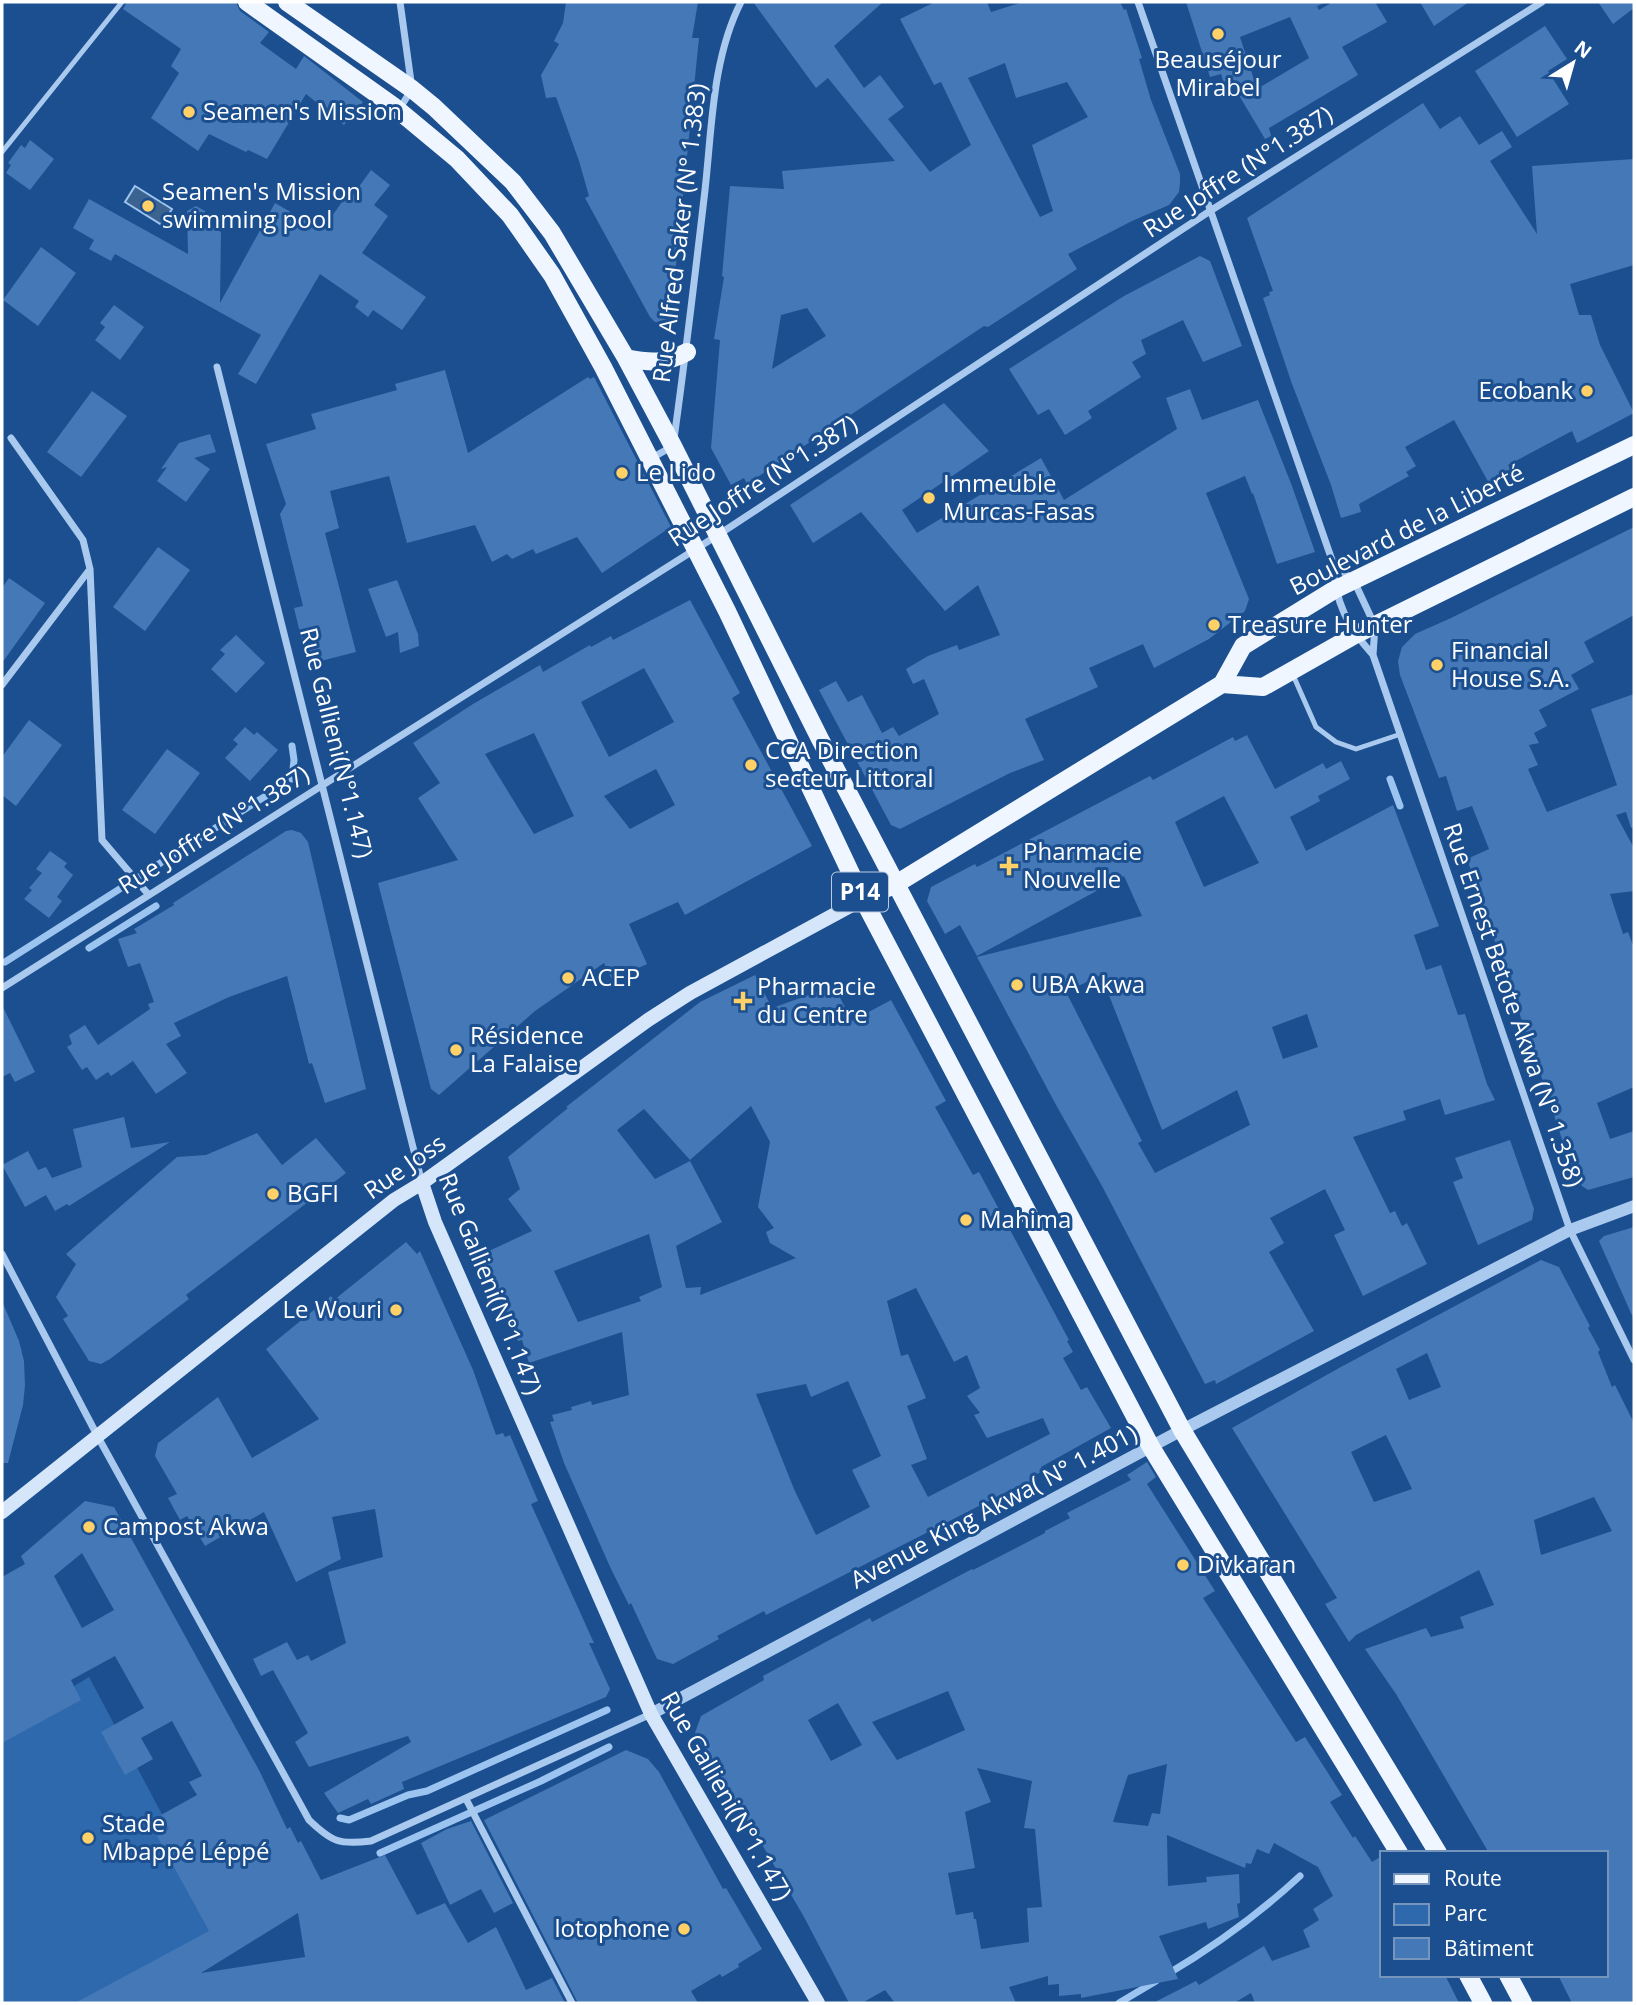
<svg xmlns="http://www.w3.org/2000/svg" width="1636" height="2005" viewBox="0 0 1636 2005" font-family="'Open Sans',sans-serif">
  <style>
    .green { fill: #2e69ad }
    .water { fill: #3c6290; stroke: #9cc4f0; stroke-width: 2 }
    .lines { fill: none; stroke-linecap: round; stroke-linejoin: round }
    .stream { stroke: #9cc4f0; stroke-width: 7 }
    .building { fill: #4478b7; fill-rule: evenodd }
    .service { stroke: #a9c9ee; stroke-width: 5 }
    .minor { stroke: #a9c9ee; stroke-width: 7 }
    .tertiary { stroke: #a9c9ee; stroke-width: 12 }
    .secondary { stroke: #d6e6fa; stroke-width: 14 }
    .primary { stroke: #f0f6ff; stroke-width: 18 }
    .poi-dot { fill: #ffd166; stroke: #1b4f8f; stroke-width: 2.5 }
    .labels { text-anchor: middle; stroke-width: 6; stroke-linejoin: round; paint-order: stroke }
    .shield { fill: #1b4f8f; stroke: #bbcadd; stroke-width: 2 }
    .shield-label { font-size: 23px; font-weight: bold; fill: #fff }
    .poi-label { font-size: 24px; fill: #fff; stroke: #1b4f8f; text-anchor: start }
    .street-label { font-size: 24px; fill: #fff; stroke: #1b4f8f }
  </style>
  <rect width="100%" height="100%" fill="#1b4f8f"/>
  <path class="green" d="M89,1677L232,1946L129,2003H2V1730Z"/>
  <path class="water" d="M135,186L172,209L162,225L125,202Z"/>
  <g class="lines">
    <path class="stream" d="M292,779L294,760L292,746
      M1390,779L1400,806
      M89,948L156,906
      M5,962L272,792
      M340,1818L349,1820L408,1795L427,1791L607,1710
      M380,1853L541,1781L609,1747
      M1166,1975C1215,1946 1259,1914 1300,1876
      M1119,2003L1156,1981"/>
  </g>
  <path class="building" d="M127,2H236L240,11L269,32L260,43L296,69L304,56L363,102L344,125L306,94L267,159L248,150L246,152L209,134L198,151L151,118L179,73L171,66L181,49L123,9Z
    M566,2H698L692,38H699L671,314L668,320L662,323L655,322L650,317L585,198L589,196L579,161L556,97L546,98L541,75L559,44L554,41L563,23Z
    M753,2H883L834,46L864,88L880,75L904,107L888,119L930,172L971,145L941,82L934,85L900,19L935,2H987L991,12L1023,2H1120L1124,10L1126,9L1142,58L1139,59L1151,100L1180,174V183L1179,192L1169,205L1132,221L1068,254L1077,269L988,327L984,326L747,484L744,478L731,485L711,448L720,340L714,339L724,277L722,276L730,186L784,189L782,171L895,161L828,78L816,88ZM1005,63L1016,98L1067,82L1088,117L1032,145L1053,211L1040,217L968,78ZM807,308L826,336L772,369L781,315Z
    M1186,2H1326L1311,9L1317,6L1319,10L1333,2H1375L1387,22L1342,47L1358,75L1269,128L1271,136L1265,139L1234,87L1226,91L1221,74L1210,77ZM1290,17L1309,58L1257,89L1240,37Z
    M1420,2H1469L1434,26Z
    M1598,2H1634V8L1613,24Z
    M1545,26L1567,59L1548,71L1569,104L1517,137L1475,71Z
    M1423,103L1440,129L1460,116L1479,145L1502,131L1512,147L1490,161L1537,234L1532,166L1634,159V265L1570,284L1579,315H1591L1600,345L1634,413L1577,443L1572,431L1508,465L1513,474L1490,485L1454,420L1405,447L1416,466L1406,472L1409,476L1359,504L1361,512L1341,518L1331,485L1292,384L1263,298L1270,295L1269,292L1273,291L1247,218Z
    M30,140L54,159L30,190L6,173L11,165L8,163L21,145L25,148Z
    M371,170L390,185L374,205L388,216L362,253L426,297L402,330L373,310L368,317L355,307L359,301L320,274L256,384L238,374L261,335L115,254L111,261L89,249L94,240L73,228L89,199L188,254L187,211L196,206L205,211V223L221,232L220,303L275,203L322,230L349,192L353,195Z
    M41,247L76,273L38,326L3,300Z
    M1200,256L1210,261L1242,346L1203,362L1183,320L1141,340L1146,354L1132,362L1141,377L1088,411L1092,418L1065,435L1049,409L1038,415L1009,369L1124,296Z
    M114,305L144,327L120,360L95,340L105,327L100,323Z
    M445,370L468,453L588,377L590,379L594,377L671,527L602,573L577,537L536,554L533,549L512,559L507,554L492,562L475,525L407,543L389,476L330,491L339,528L325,533L356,652L313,663L312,660L307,662L294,608L303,606L280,514L286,504L266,444L316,429L311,414L397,390L395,384Z
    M1190,389L1202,420L1258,400L1292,486L1315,552L1277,564L1253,493L1252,494L1245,476L1206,493L1249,599L1245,611L1209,639L1154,668L1143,644L1089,668L1098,687L1025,719L1044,760L1010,773L900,829L891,825L819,690L836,681L848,702L862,695L882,733L893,727L899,736L939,714L924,679L913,684L906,669L928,656L957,645L959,650L1000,635L978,585L945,611L861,512L813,543L790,505L944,403L989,451L902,510L917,533L1041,458L1064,500L1177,429L1166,398Z
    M92,391L127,416L81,477L47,452Z
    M210,434L216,452L194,458L210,469L186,502L157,481L167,467L161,469L179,443Z
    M1634,527V615L1584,642L1594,662L1571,675L1579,689L1539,710L1547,726L1534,733L1539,743L1529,745L1538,765L1528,769L1547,812L1617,785L1591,709L1634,694V827L1631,828L1626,812L1616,815L1634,848V891L1610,894L1623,934L1628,932L1634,948V1087L1597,1103L1610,1139L1634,1131V1177L1588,1190L1576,1182L1533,1051H1530L1523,1024L1467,859L1489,849L1472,806L1457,811L1446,776L1439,778L1400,675L1398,661L1402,647L1415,634L1451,618Z
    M158,547L190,570L145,631L113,607Z
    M9,578L45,603L2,663V588Z
    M397,580L418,634L419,646L400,653L398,632L386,637L368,589Z
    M690,600L740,693L732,698L812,846L685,915L678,902L629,924L647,964L612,980L604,963L535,1011L439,1095L431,1089L378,883L458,860L418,798L440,783L413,743L473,704L540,665L543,672L590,645L591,647L611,636L613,640ZM644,668L674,722L609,757L581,702ZM534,733L574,816L534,834L485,754ZM656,769L675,805L630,829L604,796Z
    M236,635L265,663L236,693L211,669L225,654L220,650Z
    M29,720L62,745L16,806L2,795V757Z
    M245,727L254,735L257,732L278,750L250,781L225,758L238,744L233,740Z
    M1247,735L1275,789L1323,763L1326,769L1341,761L1350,779L1318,796L1320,801L1290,817L1306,851L1393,805L1439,926L1414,935L1426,970L1441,965L1458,1015L1465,1014L1487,1084L1495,1100L1445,1115L1440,1099L1403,1111L1406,1120L1353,1137L1390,1213L1395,1211L1402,1226L1407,1223L1427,1264L1363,1296L1334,1235L1345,1230L1325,1189L1270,1218L1284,1243L1269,1252L1314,1331L1216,1384L1215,1380L1205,1384L1102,1186L1056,1105L977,957L1142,916L1124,876L977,956L960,925L945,934L927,901L931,887L975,864L977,867L1150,776L1153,780L1233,737L1235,741ZM1224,796L1259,863L1204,887L1175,822ZM1101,975L1162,1130L1237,1090L1250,1125L1155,1173L1138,1143L1142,1141L1066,992ZM1307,1014L1318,1047L1283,1059L1272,1027Z
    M167,749L200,773L155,834L122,810Z
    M292,830L301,833L308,842L366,1089L325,1103L312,1063L309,1064L287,976L229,997L174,1023L181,1036L166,1044L187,1073L156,1094L133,1061L111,1076L108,1072L96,1080L87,1067L82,1070L67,1047L72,1044L69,1035L85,1025L98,1045L150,1009L148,1004L154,1002L140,963L128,967L118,939L137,933L134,929L174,905L173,903L286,831Z
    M50,851L67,863L64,867L73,875L57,897L62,901L49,918L24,899L32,890L29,888L42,873L36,869Z
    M755,975L772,1008L834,986L852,1021L891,1000L946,1101L935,1107L973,1175L979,1172L1069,1340L1067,1341L1073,1352L1063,1358L1081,1390L1087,1387L1111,1428L1041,1467L1043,1471L1031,1477L1034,1481L1016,1492L1014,1488L766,1615L764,1611L717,1636L719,1639L673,1664L657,1659L631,1603L629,1605L611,1569L564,1463L550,1422L554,1421L552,1415L572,1410L571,1407L591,1401L592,1405L629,1395L622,1332L529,1363L522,1340L518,1341L478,1256L532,1231L508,1199L520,1189L508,1157L568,1108L566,1107L700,1002ZM751,1106L770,1142L758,1207L774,1228L766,1232L770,1243L796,1258L700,1295L701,1287L686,1288L676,1246L722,1222L690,1161L655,1179L617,1130L644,1109L690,1160ZM649,1234L662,1287L639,1297L641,1301L578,1322L554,1271ZM916,1288L954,1362L967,1355L980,1388L967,1396L980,1413L974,1415L987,1438L1043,1418L1050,1434L928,1497L911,1465L927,1459L907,1406L926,1398L908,1354L901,1356L887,1301ZM848,1381L881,1456L852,1470L870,1507L816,1535L794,1489L756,1394L806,1384L811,1397Z
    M2,1005L35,1072L15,1082L10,1073L2,1077Z
    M124,1117L131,1148L170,1142L69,1206L67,1204L55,1211L46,1195L25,1207L2,1165L28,1151L38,1170L46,1167L52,1178L82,1167L73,1129Z
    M257,1133L282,1165L316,1138L346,1173L186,1295L189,1299L110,1359L101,1364L89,1361L63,1319L68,1316L56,1297L76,1264L66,1254L177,1157L206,1155Z
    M1510,1140L1534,1209L1532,1220L1478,1245L1453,1182L1463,1178L1455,1158Z
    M1634,1227V1320L1599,1241L1604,1236Z
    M406,1242L417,1254L420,1251L473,1370L496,1435L503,1433L505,1437L510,1435L538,1501L531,1504L594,1643H589L610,1689L606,1697L402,1782L404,1789L371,1804L368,1799L338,1813L324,1793L411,1742L408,1736L309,1767L295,1742L308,1733L273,1670L261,1676L253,1659L287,1642L297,1660L308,1655L311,1661L346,1643L328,1572L383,1557L375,1509L332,1517L341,1559L296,1582L264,1512L205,1546L187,1516L180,1520L168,1498L177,1494L155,1456L158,1443L218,1397L252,1458L319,1419L266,1349L331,1296L334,1300Z
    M1541,1260L1559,1267L1590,1326L1588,1328L1600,1350L1598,1352L1612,1387L1615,1385L1634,1423V2003H1572L1558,1975H1606V1853H1489L1396,1694L1365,1649L1426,1628L1431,1637L1464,1628L1460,1617L1494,1605L1479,1570L1356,1635L1349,1642L1325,1604L1337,1598L1232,1428L1339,1368ZM1427,1353L1441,1387L1409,1400L1396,1369ZM1386,1435L1412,1489L1374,1502L1351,1452ZM1594,1497L1612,1531L1541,1555L1534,1520Z
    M2,1301L19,1341L24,1361L25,1385L23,1405L8,1463H2Z
    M1147,1462L1156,1477L1147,1484L1215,1591L1203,1598L1296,1742L1305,1737L1342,1795L1330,1802L1353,1838L1355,1836L1372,1862L1382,1856V1975H1445L1459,2003H1255L1251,1993L1234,2003H1153L1196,1981L1199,1985L1264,1946L1272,1961L1310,1947L1303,1930L1319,1920L1313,1909L1333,1896L1318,1867L1274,1843L1269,1854L1257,1849L1251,1864L1246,1863L1245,1868L1167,1835L1168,1886L1207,1882L1206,1877L1239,1874L1240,1903L1237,1904L1239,1917L1208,1929L1206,1922L1159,1936L1178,1979L1081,1998V1994L1059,1996V1984L1048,1985V1976L1009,1987L1016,2003H895L885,1990L862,2003H849L804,1917L757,1836L753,1838L726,1790L695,1733L701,1716L764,1680L763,1676L870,1618L872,1622L972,1569L973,1570L1045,1533V1531L1070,1518L1067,1513L1131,1480L1127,1475ZM948,1691L965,1730L897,1760L872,1722ZM838,1703L862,1745L831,1761L808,1720ZM1167,1764L1160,1814L1152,1813L1148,1826L1113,1822L1128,1775ZM977,1768L1032,1781L1024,1828L1035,1829L1042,1907L1027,1908L1029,1942L981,1949L976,1919H974L973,1912L956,1915L948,1873L975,1868L965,1812L991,1802Z
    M85,1501L114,1507L260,1772L287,1829L290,1827L298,1843L301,1841L321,1880L385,1855L417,1915L445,1903L468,1943L496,1927L526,1990L552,1978L565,2003H75L209,1931L157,1836L169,1829L161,1815L197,1795L189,1782L202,1776L172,1721L141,1738L153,1759L125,1775L101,1732L144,1708L115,1656L71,1680L81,1700L2,1743V1577L25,1564L21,1556ZM82,1553L114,1610L82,1628L54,1576ZM298,1913L305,1957L201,1973Z
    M626,1750L648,1759L659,1772L723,1889L726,1888L762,1949L738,1964L739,1967L722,1977L720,1974L691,1991L698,2003H578L484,1820Z
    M471,1821L513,1903L494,1913L481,1889L450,1905L421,1843L447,1829Z"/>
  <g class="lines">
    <path class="service" d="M2,152L122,2
      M1293,675L1316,727L1336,742L1356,749L1401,734"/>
    <path class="minor" d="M1138,2L1333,563C1335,602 1347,626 1373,655
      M400,108L412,89L400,2
      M217,367L422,1183
      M11,438L83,540L90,569L102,840L148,894
      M650,459L673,446C685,361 695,276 705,190C712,128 712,59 741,2
      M1333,563L1354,581L1375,626L1373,655L1570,1230L1634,1360
      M2,685L90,569
      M2,988L718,535L1210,211L1542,2
      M2,1254L98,1437L309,1820C332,1842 339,1845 371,1841L651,1714
      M466,1799L572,2003"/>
    <path class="tertiary" d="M651,1714L1182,1430L1570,1230L1634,1206"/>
    <path class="secondary" d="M422,1183L435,1222L651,1714L818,2003
      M2,1512L394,1200L422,1183L648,1020L690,993L863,899"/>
    <path class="primary" d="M247,2L392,105L457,159L510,215L552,275L603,367L727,611L863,899L1151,1447L1399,1853
      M287,2L412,89L434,107L513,182L552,233L626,358L673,446L820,739L1182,1430L1438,1853
      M626,358C650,363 665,364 687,352
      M1222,684L1263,687L1355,635L1634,497
      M863,899L896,884L1222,684L1243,646L1334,590L1634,445
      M1468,1975L1483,2003
      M1508,1975L1523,2003"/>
  </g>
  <g class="poi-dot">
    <circle cx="1218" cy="34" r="7"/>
    <circle cx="189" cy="112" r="7"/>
    <circle cx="148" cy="206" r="7"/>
    <circle cx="1587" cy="391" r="7"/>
    <circle cx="622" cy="473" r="7"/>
    <circle cx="929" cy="498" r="7"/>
    <circle cx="1214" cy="625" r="7"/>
    <circle cx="1437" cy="665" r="7"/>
    <circle cx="751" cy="765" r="7"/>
    <path d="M1005.5 855.5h7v7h7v7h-7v7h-7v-7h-7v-7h7z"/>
    <circle cx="568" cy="978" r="7"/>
    <circle cx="1017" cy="985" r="7"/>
    <path d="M739.5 990.5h7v7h7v7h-7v7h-7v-7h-7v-7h7z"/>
    <circle cx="456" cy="1050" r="7"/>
    <circle cx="273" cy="1194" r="7"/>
    <circle cx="966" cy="1220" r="7"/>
    <circle cx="396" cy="1310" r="7"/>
    <circle cx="89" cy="1527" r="7"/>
    <circle cx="1183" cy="1565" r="7"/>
    <circle cx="88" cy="1838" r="7"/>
    <circle cx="684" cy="1929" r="7"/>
  </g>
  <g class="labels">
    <rect class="shield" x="832" y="872.5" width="56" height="39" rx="5"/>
    <g class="shield-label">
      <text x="860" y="900">P14</text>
    </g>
    <g class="poi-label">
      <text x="1218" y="68" text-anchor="middle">Beauséjour<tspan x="1218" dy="28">Mirabel</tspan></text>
      <text x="203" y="120">Seamen's Mission</text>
      <text x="162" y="200">Seamen's Mission<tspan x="162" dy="28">swimming pool</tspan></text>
      <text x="1573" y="399" text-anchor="end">Ecobank</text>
      <text x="636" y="481">Le Lido</text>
      <text x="943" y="492">Immeuble<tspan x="943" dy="28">Murcas-Fasas</tspan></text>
      <text x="1228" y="633">Treasure Hunter</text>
      <text x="1451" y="659">Financial<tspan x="1451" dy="28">House S.A.</tspan></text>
      <text x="765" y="759">CCA Direction<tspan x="765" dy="28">secteur Littoral</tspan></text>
      <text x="1023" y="860">Pharmacie<tspan x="1023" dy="28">Nouvelle</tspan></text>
      <text x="582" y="986">ACEP</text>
      <text x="1031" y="993">UBA Akwa</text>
      <text x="757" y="995">Pharmacie<tspan x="757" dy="28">du Centre</tspan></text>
      <text x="470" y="1044">Résidence<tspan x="470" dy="28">La Falaise</tspan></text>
      <text x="287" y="1202">BGFI</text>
      <text x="980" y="1228">Mahima</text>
      <text x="382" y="1318" text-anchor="end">Le Wouri</text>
      <text x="103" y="1535">Campost Akwa</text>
      <text x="1197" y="1573">Divkaran</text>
      <text x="102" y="1832">Stade<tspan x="102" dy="28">Mbappé Léppé</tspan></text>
      <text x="670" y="1937" text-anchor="end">lotophone</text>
    </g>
    <g class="street-label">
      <text transform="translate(1238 172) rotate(-33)" y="8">Rue Joffre (N°1.387)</text>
      <text transform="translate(680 233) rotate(-83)" y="8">Rue Alfred Saker (N° 1.383)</text>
      <text transform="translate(763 481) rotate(-33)" y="8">Rue Joffre (N°1.387)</text>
      <text transform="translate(1407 530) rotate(-27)" y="8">Boulevard de la Liberté</text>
      <text transform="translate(336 743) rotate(76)" y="8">Rue Gallieni(N°1.147)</text>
      <text transform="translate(214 830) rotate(-32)" y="8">Rue Joffre (N°1.387)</text>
      <text transform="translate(1513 1005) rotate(71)" y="8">Rue Ernest Betote Akwa (N° 1.358)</text>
      <text transform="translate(405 1167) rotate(-35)" y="8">Rue Joss</text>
      <text transform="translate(490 1284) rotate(68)" y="8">Rue Gallieni(N°1.147)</text>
      <text transform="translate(994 1507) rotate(-28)" y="8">Avenue King Akwa( N° 1.401)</text>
      <text transform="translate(726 1796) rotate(60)" y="8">Rue Gallieni(N°1.147)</text>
    </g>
  </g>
  <rect width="1636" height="2005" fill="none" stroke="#ffffff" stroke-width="7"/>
  <rect x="1380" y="1851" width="228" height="126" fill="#1b4f8f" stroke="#7695bc" stroke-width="2"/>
  <rect x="1394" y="1874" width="35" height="10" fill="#f0f6ff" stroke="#7695bc" stroke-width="2"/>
  <text x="1444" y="1886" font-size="21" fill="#ffffff">Route</text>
  <rect x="1394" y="1904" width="35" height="21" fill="#2e69ad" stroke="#7695bc" stroke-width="2"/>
  <text x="1444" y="1921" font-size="21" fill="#ffffff">Parc</text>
  <rect x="1394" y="1938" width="35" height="21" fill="#4478b7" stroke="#7695bc" stroke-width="2"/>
  <text x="1444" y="1956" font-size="21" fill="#ffffff">Bâtiment</text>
  <g transform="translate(1573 63) rotate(37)" stroke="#1b4f8f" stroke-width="5" paint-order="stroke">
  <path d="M0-5L12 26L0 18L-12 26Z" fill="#ffffff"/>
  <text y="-10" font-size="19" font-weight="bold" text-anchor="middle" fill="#ffffff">N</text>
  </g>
</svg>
